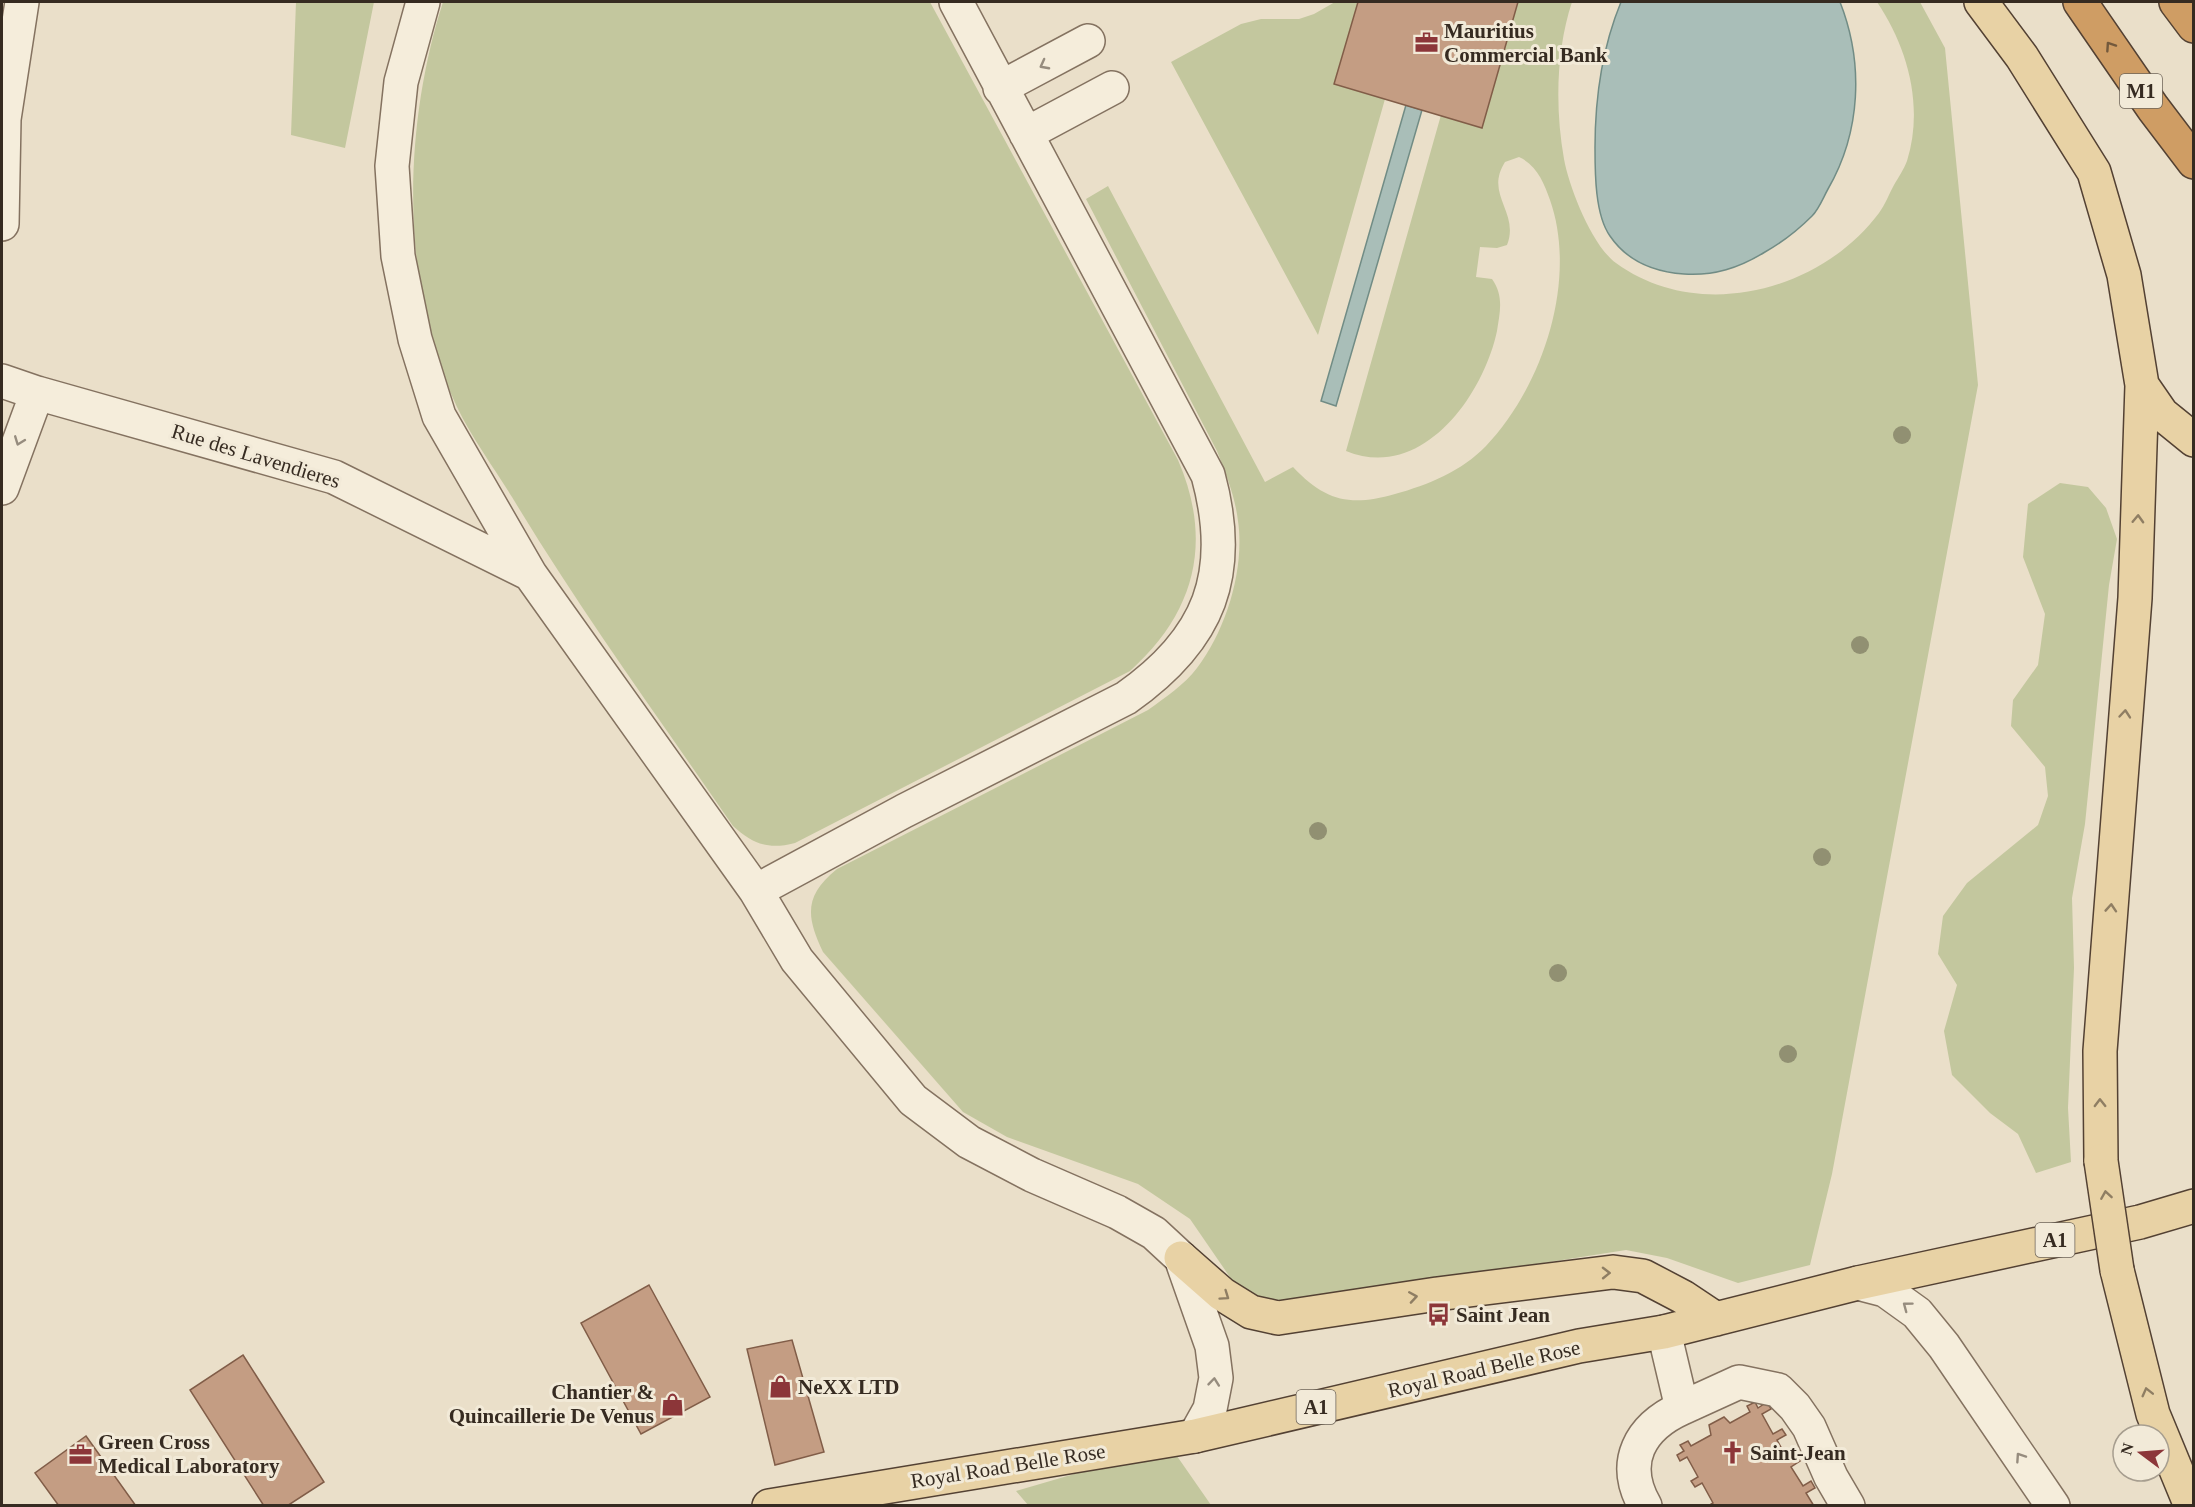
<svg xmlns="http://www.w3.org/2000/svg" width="2195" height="1507" viewBox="0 0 2195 1507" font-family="Georgia,serif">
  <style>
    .green { fill: #c3c79e }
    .water { fill: #a9beb8; stroke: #718c85; stroke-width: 1.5 }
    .building { fill: #c49d83; stroke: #815d48; stroke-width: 1.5 }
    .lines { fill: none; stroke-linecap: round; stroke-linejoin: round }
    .minor-casing { stroke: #847260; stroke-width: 36 }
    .major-casing { stroke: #534133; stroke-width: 36 }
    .highway-casing { stroke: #534133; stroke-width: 36 }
    .minor { stroke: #f5eddb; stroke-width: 33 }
    .major { stroke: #e8d2a5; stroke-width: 33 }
    .highway { stroke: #cf9d64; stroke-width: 33 }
    .major-bridge-casing { stroke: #534133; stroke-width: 36; stroke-linecap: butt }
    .major-bridge { stroke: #e8d2a5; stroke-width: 33 }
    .tree { fill: #919072 }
    .oneway { stroke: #73593c }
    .oneway2 { stroke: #968c7e }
    .oneway3 { stroke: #8f7e63 }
    .labels { text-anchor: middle; stroke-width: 6; stroke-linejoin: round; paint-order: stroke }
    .shield { fill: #f2ead8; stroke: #6e6458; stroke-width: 1.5 }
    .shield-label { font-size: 20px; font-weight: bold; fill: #362b21 }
    .poi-label { font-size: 21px; font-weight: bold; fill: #362b21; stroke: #f2ead8; text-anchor: start }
    .street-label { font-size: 21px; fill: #362b21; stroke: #f2ead8 }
  </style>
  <rect width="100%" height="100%" fill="#eadfc9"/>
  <path class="green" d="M296,2H374L345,148L291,135Z
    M443,2H930L1178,460C1213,541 1196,612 1130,671L795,843C768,850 753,844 733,826C658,717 580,610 512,497C494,468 472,438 457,407C399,285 403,127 443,2Z
    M1335,2H1358L1334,84L1385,99L1318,335L1171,62L1241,24L1261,19H1299L1314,14Z
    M1518,2H1572C1556,50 1555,109 1564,159C1569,187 1592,246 1616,263C1698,323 1820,292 1879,213C1885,205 1889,194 1894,185C1898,178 1904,169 1907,161C1924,106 1908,48 1877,2H1920L1945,48L1978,385L1832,1174L1810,1265L1738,1283L1667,1258L1626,1250L1289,1303L1248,1296L1234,1283L1190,1219L1138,1184L1007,1137L963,1112L823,952C806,916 804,896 837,869L1148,710C1166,697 1184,685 1197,668C1226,630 1245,569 1238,521C1235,496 1226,474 1217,451L1086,199L1108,186L1265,482L1293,467C1325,501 1350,507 1395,494C1428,485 1462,471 1486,446C1543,386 1578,280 1550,200C1544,183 1537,165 1519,157L1505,162C1484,195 1520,212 1507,245L1497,248L1480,247L1476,277L1492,279C1504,296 1500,312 1497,331C1483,397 1421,482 1346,451L1441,115L1482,127Z
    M2060,483L2088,487L2106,508L2117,539L2109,585L2085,824L2072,898L2074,968L2068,1108L2071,1162L2036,1173L2018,1134L1990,1113L1952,1075L1944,1031L1957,985L1938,954L1943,916L1967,883L2038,825L2048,796L2045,767L2011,726L2013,700L2038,665L2045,614L2023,557L2028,504Z
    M1170,1446L1211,1505H1028L1016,1491Z"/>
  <path class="water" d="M1621,2H1840C1864,63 1861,132 1828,189C1823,198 1819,209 1812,216C1798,230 1781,243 1765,252C1739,268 1714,276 1684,274C1655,272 1627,261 1610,236C1595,215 1595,173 1595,148C1595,98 1602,48 1621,2Z
    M1406,105L1422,110L1336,406L1321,401Z"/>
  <path class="building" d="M1358,2H1518L1482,128L1334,84Z
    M649,1285L710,1397L641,1434L581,1323Z
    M792,1340L824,1452L775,1465L747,1349Z
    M243,1355L324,1482L287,1506H264L190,1390Z
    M1755,1402L1758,1408L1767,1402L1771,1409L1762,1414L1773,1434L1782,1429L1786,1435L1777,1440L1788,1460L1796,1455L1800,1461L1791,1467L1803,1486L1811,1481L1815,1488L1806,1493L1814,1506H1708L1713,1503L1702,1483L1695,1487L1691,1481L1698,1477L1687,1457L1680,1461L1677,1455L1684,1451L1680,1445L1688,1441L1691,1446L1711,1435L1709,1425L1724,1417L1730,1423L1750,1412L1747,1406Z
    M86,1436L136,1506H59L35,1473Z"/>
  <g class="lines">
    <defs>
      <path id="minor" d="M423,2L401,82L392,166L398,256L415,339L439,416L530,574L756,891L797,960L913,1100L969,1142L1032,1175L1117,1212L1154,1233L1181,1258L1212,1346L1216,1378L1210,1409L1195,1436
        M1000,88L1088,41
        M1026,134L1112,88
        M2,224L4,119L22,2
        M2,381L37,393L334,477L530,574
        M2,488L37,393
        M756,891L904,811L1126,698C1210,639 1235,574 1208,475L956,2
        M1858,1283L1885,1290L1917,1313L1944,1346L2053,1506
        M1682,1408L1739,1382L1778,1390L1795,1407L1809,1427L1831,1477L1848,1506
        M1645,1506C1620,1462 1640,1427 1682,1408L1664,1332"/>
      <path id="major" d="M1981,2L2022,57L2094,172L2124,275L2142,385L2135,598L2100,1051L2101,1161
        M2142,385L2162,414L2194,440
        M1181,1258L1222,1294L1251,1312L1278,1318L1437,1294L1613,1272L1643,1276L1683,1297L1716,1319
        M2117,1270L2153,1414L2191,1506
        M769,1506L1195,1436L1579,1346L1664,1332L1858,1283L2140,1222L2194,1206"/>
      <path id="highway" d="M2080,2L2153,108L2194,162
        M2176,2L2194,26"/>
    </defs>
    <use href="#minor" class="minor-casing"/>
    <use href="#major" class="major-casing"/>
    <use href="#highway" class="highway-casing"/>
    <use href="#minor" class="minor"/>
    <use href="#major" class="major"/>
    <use href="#highway" class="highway"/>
    <defs>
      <path id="major-bridge" d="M2101,1161L2117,1270"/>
    </defs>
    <use href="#major-bridge" class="major-bridge-casing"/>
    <use href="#major-bridge" class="major-bridge"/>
  </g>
  <g class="tree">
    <circle cx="1902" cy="435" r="9"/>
    <circle cx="1860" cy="645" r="9"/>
    <circle cx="1318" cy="831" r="9"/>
    <circle cx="1822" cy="857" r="9"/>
    <circle cx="1558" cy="973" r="9"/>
    <circle cx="1788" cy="1054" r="9"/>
  </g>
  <defs><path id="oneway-chevron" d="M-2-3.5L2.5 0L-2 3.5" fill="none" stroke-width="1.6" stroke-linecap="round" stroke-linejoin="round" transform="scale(1.5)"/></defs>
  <use class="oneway" href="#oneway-chevron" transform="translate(2110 46) rotate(-124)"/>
  <g class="oneway2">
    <use href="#oneway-chevron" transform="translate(1044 65) rotate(152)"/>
    <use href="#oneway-chevron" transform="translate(19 441) rotate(111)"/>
    <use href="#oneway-chevron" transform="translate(1907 1306) rotate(-143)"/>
    <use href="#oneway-chevron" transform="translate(1214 1382) rotate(-84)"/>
    <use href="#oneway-chevron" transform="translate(2020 1457) rotate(-124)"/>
  </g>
  <g class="oneway3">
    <use href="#oneway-chevron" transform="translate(2138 519) rotate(-88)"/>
    <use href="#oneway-chevron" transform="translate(2125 714) rotate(-85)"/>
    <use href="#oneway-chevron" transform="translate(2111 908) rotate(-86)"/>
    <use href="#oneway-chevron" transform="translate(2100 1103) rotate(-91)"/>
    <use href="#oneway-chevron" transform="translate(2106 1195) rotate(-99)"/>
    <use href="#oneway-chevron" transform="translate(1606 1273) rotate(-1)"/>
    <use href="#oneway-chevron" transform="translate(1225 1296) rotate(35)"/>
    <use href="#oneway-chevron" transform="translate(1413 1297) rotate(-9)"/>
    <use href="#oneway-chevron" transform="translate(2147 1392) rotate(-104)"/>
  </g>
  <defs>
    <symbol id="office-bare" viewBox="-9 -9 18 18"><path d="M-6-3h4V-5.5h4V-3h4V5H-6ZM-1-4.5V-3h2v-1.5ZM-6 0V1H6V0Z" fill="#8c3639" stroke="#f2ead8" stroke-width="2.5" paint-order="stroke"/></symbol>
    <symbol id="bus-bare" viewBox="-9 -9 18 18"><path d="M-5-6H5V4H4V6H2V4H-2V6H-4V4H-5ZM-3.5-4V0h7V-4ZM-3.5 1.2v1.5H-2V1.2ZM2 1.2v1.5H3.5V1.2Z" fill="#8c3639" stroke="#f2ead8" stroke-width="2.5" paint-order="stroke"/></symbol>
    <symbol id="shop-bare" viewBox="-9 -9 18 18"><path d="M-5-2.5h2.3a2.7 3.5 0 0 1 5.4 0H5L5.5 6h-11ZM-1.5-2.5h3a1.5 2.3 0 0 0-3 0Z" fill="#8c3639" stroke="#f2ead8" stroke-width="2.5" paint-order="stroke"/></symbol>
    <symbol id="church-bare" viewBox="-9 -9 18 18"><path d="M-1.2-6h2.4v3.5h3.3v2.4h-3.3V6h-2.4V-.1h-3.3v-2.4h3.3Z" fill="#8c3639" stroke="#f2ead8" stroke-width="2.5" paint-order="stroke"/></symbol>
  </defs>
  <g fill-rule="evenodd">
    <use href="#office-bare" x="1410" y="26" width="33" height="33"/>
    <use href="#bus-bare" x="1422" y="1298" width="33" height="33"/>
    <use href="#shop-bare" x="764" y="1370" width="33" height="33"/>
    <use href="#shop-bare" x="656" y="1388" width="33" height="33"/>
    <use href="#church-bare" x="1716" y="1436" width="33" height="33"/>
    <use href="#office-bare" x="64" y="1438" width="33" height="33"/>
  </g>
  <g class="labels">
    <g class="shield">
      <rect x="2120" y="74" width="42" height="34" rx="4.5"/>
      <rect x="2035.5" y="1223" width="39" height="34" rx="4.5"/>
      <rect x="1296.5" y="1390" width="39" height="34" rx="4.5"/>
    </g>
    <g class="shield-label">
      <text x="2141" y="98">M1</text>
      <text x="2055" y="1247">A1</text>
      <text x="1316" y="1414">A1</text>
    </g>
    <g class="poi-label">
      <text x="1444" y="38">Mauritius<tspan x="1444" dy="24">Commercial Bank</tspan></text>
      <text x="1456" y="1322">Saint Jean</text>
      <text x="798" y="1394">NeXX LTD</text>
      <text x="654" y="1399" text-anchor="end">Chantier &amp;<tspan x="654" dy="24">Quincaillerie De Venus</tspan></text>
      <text x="98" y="1449">Green Cross<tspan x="98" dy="24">Medical Laboratory</tspan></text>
      <text x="1750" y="1460">Saint-Jean</text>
    </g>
    <g class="street-label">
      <text transform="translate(256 456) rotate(17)" y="7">Rue des Lavendieres</text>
      <text transform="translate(1484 1369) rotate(-13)" y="7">Royal Road Belle Rose</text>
      <text transform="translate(1008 1466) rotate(-9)" y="7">Royal Road Belle Rose</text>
    </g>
  </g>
  <rect width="2195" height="1507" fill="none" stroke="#362b21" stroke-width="6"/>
  <g transform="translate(2141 1453) rotate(286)"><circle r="28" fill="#f2ead8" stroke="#a79e8f" stroke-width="1.5"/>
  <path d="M0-4.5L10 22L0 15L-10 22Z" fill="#8c3639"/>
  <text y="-9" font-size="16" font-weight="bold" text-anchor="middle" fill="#362b21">N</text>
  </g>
</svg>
